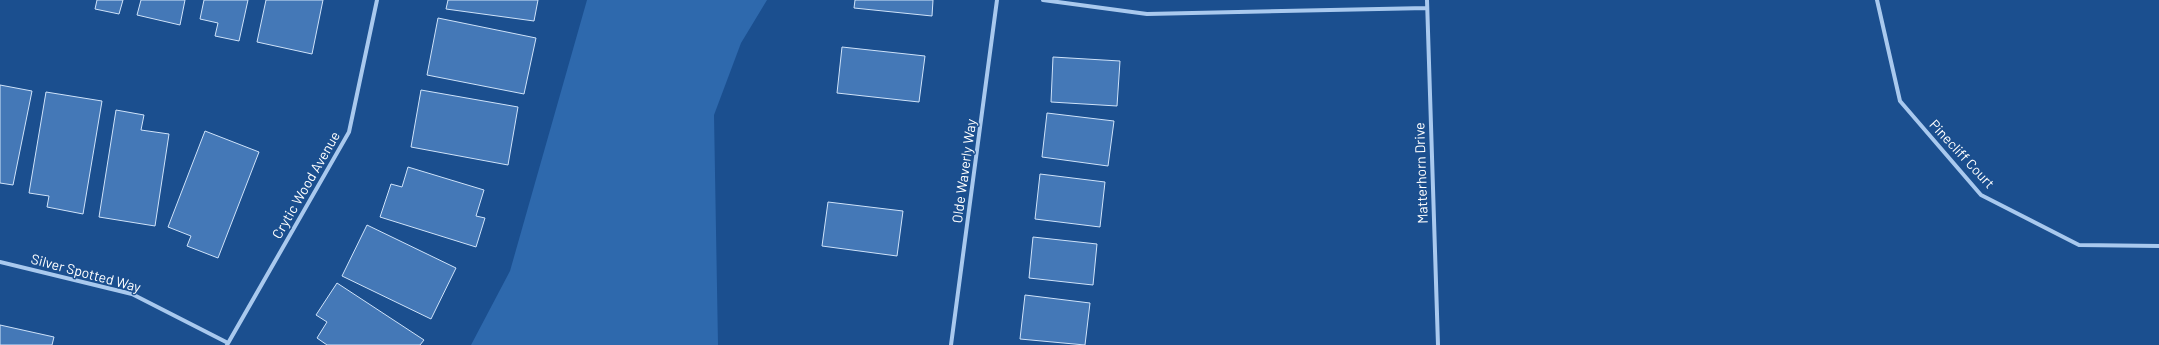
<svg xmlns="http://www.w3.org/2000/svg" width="2159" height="345" viewBox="0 0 2159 345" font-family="Barlow,sans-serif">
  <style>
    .green { fill: #2e69ad }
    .building { fill: #4478b7; stroke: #cfe3fa }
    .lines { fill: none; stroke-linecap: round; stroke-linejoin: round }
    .street { stroke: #a9c9ee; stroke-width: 4 }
    .labels { text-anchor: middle; stroke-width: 3; stroke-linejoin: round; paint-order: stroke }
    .street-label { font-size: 14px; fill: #fff; stroke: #1b4f8f }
  </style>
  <rect width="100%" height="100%" fill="#1b4f8f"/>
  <path class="green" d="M587,0H767L741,43L714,115L718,345H471L510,271Z"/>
  <path class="building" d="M97,0H123L119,14L95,9Z
    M141,0H185L180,25L137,15Z
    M204,0H248L239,41L215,36L218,23L200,19Z
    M266,0H323L312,54L257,42Z
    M448,0H538L534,21L446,9Z
    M855,0H933L932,16L854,8Z
    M438,18L536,38L524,94L427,75Z
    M842,47L925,56L919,102L837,93Z
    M1053,57L1120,61L1117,106L1051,102Z
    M0,85L32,91L13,185L0,183Z
    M421,90L518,107L508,165L411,147Z
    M46,92L102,101L83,214L47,207L49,196L29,193Z
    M116,110L144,115L141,130L169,134L155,226L99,217Z
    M1047,113L1114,121L1108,166L1042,157Z
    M205,131L259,152L218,258L187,246L191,236L168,227Z
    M408,167L484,190L476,216L485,218L476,247L380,217L391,184L402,187Z
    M1040,174L1105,182L1100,227L1035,219Z
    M828,202L903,211L897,256L822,246Z
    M367,225L456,268L431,319L342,276Z
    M1033,237L1097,244L1093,285L1029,278Z
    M337,283L424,340L420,345H327L317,338L327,322L316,315Z
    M1025,295L1090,303L1085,345L1020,339Z
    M0,325L54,337L52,345H0Z"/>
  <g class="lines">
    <path class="street" d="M1043,0L1147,14L1427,8
      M1427,0L1438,345
      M1877,0L1900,101L1981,195L2079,245L2159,246
      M0,262L132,294L228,343
      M227,345L349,132L377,0
      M951,345L997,0"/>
  </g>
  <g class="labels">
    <g class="street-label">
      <text transform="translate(1962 154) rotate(47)" y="5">Pinecliff Court</text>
      <text transform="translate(964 171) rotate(-82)" y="5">Olde Waverly Way</text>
      <text transform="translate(1421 173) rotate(-92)" y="5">Matterhorn Drive</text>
      <text transform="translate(306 185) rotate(-60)" y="5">Crytic Wood Avenue</text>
      <text transform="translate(86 273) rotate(15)" y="5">Silver Spotted Way</text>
    </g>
  </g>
</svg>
